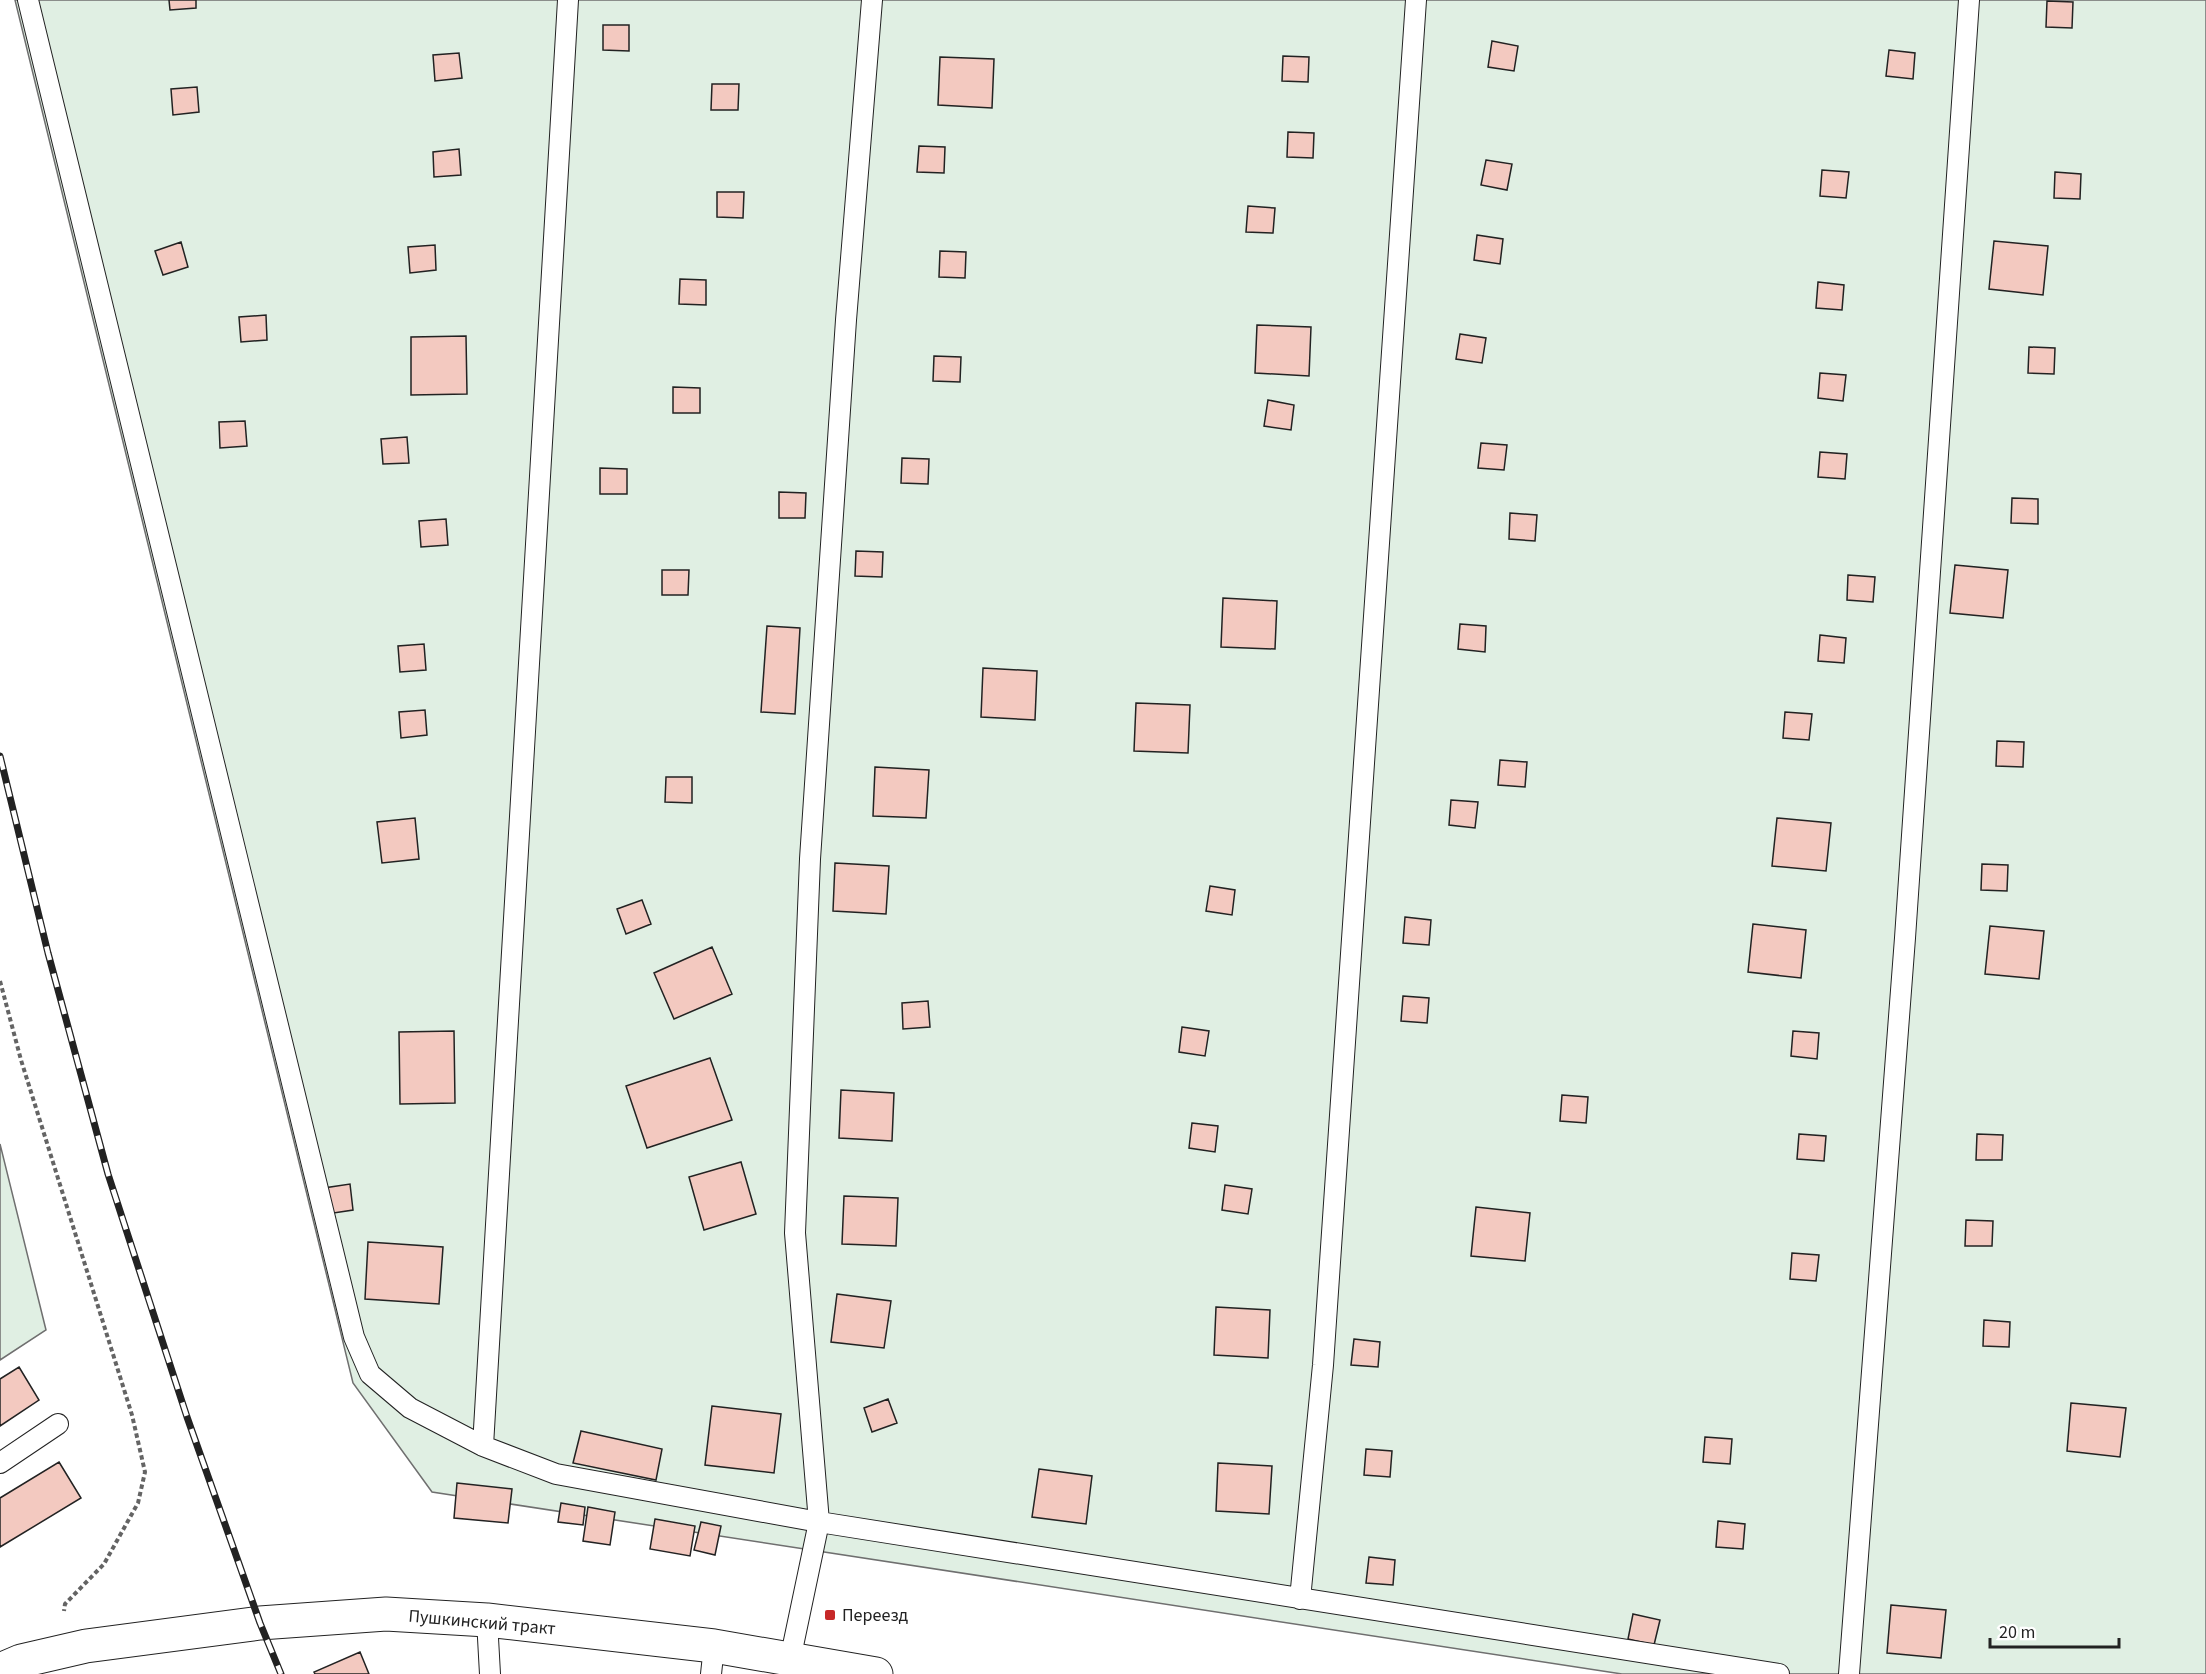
<svg xmlns="http://www.w3.org/2000/svg" width="2206" height="1674" viewBox="0 0 2206 1674" font-family="'Source Sans 3',sans-serif">
  <style>
    .green { fill: #e0efe3; stroke: #6f6f6f; stroke-width: 1.5 }
    .building { fill: #f3c9c0; stroke: #222; stroke-width: 1.5 }
    .lines { fill: none; stroke-linecap: round; stroke-linejoin: round }
    .lane-casing { stroke: #222; stroke-width: 22 }
    .primary-casing { stroke: #222; stroke-width: 35 }
    .path { stroke: #646464; stroke-width: 4; stroke-dasharray: 4.5 3; stroke-linecap: butt }
    .lane { stroke: #fff; stroke-width: 20 }
    .primary { stroke: #fff; stroke-width: 33 }
    .rail-casing { stroke: #222; stroke-width: 7 }
    .rail { stroke: #fff; stroke-width: 4.5; stroke-dasharray: 14; stroke-linecap: butt }
    .poi-dot { fill: #c62828; stroke: #fff; stroke-width: 2 }
    .labels { text-anchor: middle; stroke-width: 4.5; stroke-linejoin: round; paint-order: stroke }
    .poi-label { font-size: 18px; fill: #222; stroke: #fff; text-anchor: start }
    .street-label { font-size: 18px; fill: #222; stroke: #fff }
  </style>
  <rect width="100%" height="100%" fill="#fff"/>
  <path class="green" d="M15,0H2206V1674H1622L432,1492L353,1383Z
    M0,1144L46,1330L0,1360Z"/>
  <path class="building" d="M169,0H196V8L170,10Z
    M2047,1L2073,2L2072,28L2046,27Z
    M603,25H629V51L603,50Z
    M1492,41L1518,46L1514,71L1488,67Z
    M1889,50L1915,53L1913,79L1886,76Z
    M459,53L462,78L435,81L433,55Z
    M1283,56L1309,57L1308,82L1282,81Z
    M940,57L994,59L992,108L938,105Z
    M712,84H739L738,110H711Z
    M197,87L199,112L173,115L171,89Z
    M1288,132L1314,133L1313,158L1287,157Z
    M919,146L945,147L944,173L917,172Z
    M459,149L461,175L434,177L433,152Z
    M1486,160L1512,164L1507,190L1481,185Z
    M1822,170L1849,172L1846,198L1820,196Z
    M2055,172L2081,174L2080,199L2054,198Z
    M717,192H744L743,218L717,217Z
    M1248,206L1275,208L1273,233L1246,232Z
    M1477,235L1503,239L1500,264L1474,260Z
    M1994,241L2048,246L2043,295L1989,289Z
    M181,242L188,267L163,275L155,251Z
    M435,245L436,270L410,273L408,247Z
    M940,251L966,252L965,278L939,277Z
    M680,279L706,280V305L679,304Z
    M1818,282L1844,285L1842,310L1816,308Z
    M266,315L267,340L241,342L239,317Z
    M1257,325L1311,327L1309,376L1255,373Z
    M1460,334L1486,338L1482,363L1456,359Z
    M466,336L467,394L411,395V337Z
    M2029,347L2055,348L2054,374L2028,373Z
    M934,356L961,357L960,382L933,381Z
    M1820,373L1846,375L1843,401L1818,398Z
    M673,387L700,388V413H673Z
    M1268,400L1294,405L1291,430L1264,426Z
    M245,421L247,446L220,448L219,422Z
    M407,437L409,463L383,464L381,439Z
    M1481,443L1507,445L1504,470L1478,468Z
    M1820,452L1847,454L1845,479L1818,477Z
    M902,458L929,459L928,484L901,483Z
    M600,468L627,469V494H600Z
    M779,492L806,493L805,518H779Z
    M2012,498L2038,499V524L2011,523Z
    M1510,513L1537,515L1535,541L1509,539Z
    M446,519L448,545L421,547L419,521Z
    M856,551L883,552L882,577L855,576Z
    M1955,565L2008,570L2003,618L1950,613Z
    M662,570H689L688,595H662Z
    M1848,575L1875,577L1873,602L1847,600Z
    M1223,598L1277,601L1275,649L1221,647Z
    M1460,624L1486,626L1485,652L1458,649Z
    M767,626L800,628L795,714L761,712Z
    M1820,635L1846,638L1844,663L1818,661Z
    M424,644L426,670L400,672L398,646Z
    M983,668L1037,671L1035,720L981,717Z
    M1136,703L1190,705L1188,753L1134,751Z
    M425,710L427,735L401,738L399,712Z
    M1785,712L1812,714L1809,740L1783,738Z
    M1997,741L2024,742L2023,767L1996,766Z
    M1500,760L1527,762L1525,787L1498,785Z
    M875,767L929,770L926,818L873,816Z
    M666,777H692V803L665,802Z
    M1451,800L1478,802L1475,828L1449,825Z
    M415,818L419,859L382,863L377,822Z
    M1777,818L1831,823L1826,871L1772,866Z
    M835,863L889,866L886,914L833,911Z
    M1982,864L2008,865L2007,891L1981,890Z
    M1210,886L1235,890L1232,915L1206,911Z
    M642,900L651,924L626,934L617,909Z
    M1405,917L1431,920L1429,945L1403,943Z
    M1753,924L1806,930L1801,978L1748,972Z
    M1990,926L2044,931L2039,979L1985,974Z
    M712,947L732,994L674,1019L654,973Z
    M1403,996L1429,998L1427,1023L1401,1021Z
    M928,1001L930,1027L903,1029L902,1003Z
    M1182,1027L1209,1031L1205,1056L1179,1052Z
    M454,1031L455,1103L400,1104L399,1032Z
    M1793,1031L1819,1033L1817,1059L1791,1056Z
    M710,1058L732,1120L647,1148L626,1086Z
    M841,1090L894,1093L892,1141L839,1138Z
    M1562,1095L1588,1097L1586,1123L1560,1121Z
    M1192,1123L1218,1126L1215,1152L1189,1148Z
    M1799,1134L1826,1136L1824,1161L1797,1159Z
    M1977,1134L2003,1135L2002,1160H1976Z
    M741,1162L756,1214L704,1230L689,1177Z
    M350,1184L353,1210L327,1214L324,1188Z
    M1225,1185L1252,1189L1248,1214L1222,1210Z
    M844,1196L898,1198L896,1246L842,1244Z
    M1476,1207L1530,1213L1525,1261L1471,1256Z
    M1966,1220L1993,1221L1992,1246H1965Z
    M368,1242L443,1247L439,1304L365,1299Z
    M1792,1253L1819,1255L1816,1281L1790,1279Z
    M837,1294L891,1301L884,1348L831,1342Z
    M1216,1307L1270,1310L1268,1358L1214,1355Z
    M1984,1320L2010,1322L2009,1347L1983,1346Z
    M1354,1339L1380,1342L1378,1367L1351,1365Z
    M19,1367L39,1400L0,1426V1379Z
    M888,1399L897,1423L872,1432L864,1408Z
    M2071,1403L2126,1408L2120,1457L2067,1451Z
    M712,1406L781,1414L774,1473L705,1465Z
    M581,1431L662,1449L656,1480L573,1463Z
    M1705,1437L1732,1439L1730,1464L1703,1462Z
    M1366,1449L1392,1451L1390,1477L1364,1475Z
    M59,1462L81,1498L0,1547V1498Z
    M1218,1463L1272,1466L1269,1514L1216,1511Z
    M1039,1469L1092,1476L1086,1524L1032,1517Z
    M457,1483L512,1489L508,1523L454,1518Z
    M561,1503L585,1507L583,1525L558,1522Z
    M588,1507L615,1512L610,1545L583,1541Z
    M655,1519L695,1526L690,1556L650,1549Z
    M1718,1521L1745,1524L1743,1549L1716,1547Z
    M701,1522L721,1526L715,1555L694,1550Z
    M1369,1557L1395,1560L1393,1585L1366,1583Z
    M1891,1605L1946,1610L1941,1658L1887,1653Z
    M1633,1614L1660,1620L1654,1645L1628,1639Z
    M360,1652L369,1674H315L314,1672Z"/>
  <g class="lines">
    <defs>
      <path id="lane" d="M28,0L354,1337L370,1374L410,1408L483,1446L556,1474L819,1522L1779,1674
        M483,1446L568,0
        M0,1463L58,1424
        M1300,1599L1323,1365L1416,0
        M487,1620L490,1674
        M790,1660L819,1522L795,1233L810,859L846,320L872,0
        M711,1674L714,1646
        M1849,1674L1905,938L1969,0"/>
      <path id="primary" d="M0,1670L21,1661L86,1646L260,1623L386,1614L487,1620L714,1646L876,1674"/>
    </defs>
    <use href="#lane" class="lane-casing"/>
    <use href="#primary" class="primary-casing"/>
    <path class="path" d="M0,981L21,1060L132,1415L145,1472L138,1503L104,1564L65,1604L64,1611"/>
    <use href="#lane" class="lane"/>
    <use href="#primary" class="primary"/>
    <defs>
      <path id="rail" d="M0,756L48,953L108,1174L187,1417L260,1623L281,1674"/>
    </defs>
    <use href="#rail" class="rail-casing"/>
    <use href="#rail" class="rail"/>
  </g>
  <rect class="poi-dot" x="824" y="1609" width="12" height="12" rx="3"/>
  <g class="labels">
    <g class="poi-label">
      <text x="842" y="1621">Переезд</text>
    </g>
    <g class="street-label">
      <text transform="translate(482 1622) rotate(5)" y="6">Пушкинский тракт</text>
    </g>
  </g>
  <path d="M1990 1638v9h129v-9" fill="none" stroke="#222222" stroke-width="3"/>
  <text x="1999" y="1638" font-size="18" fill="#222222" stroke="#ffffff" stroke-width="4.5" paint-order="stroke">20 m</text>
</svg>
